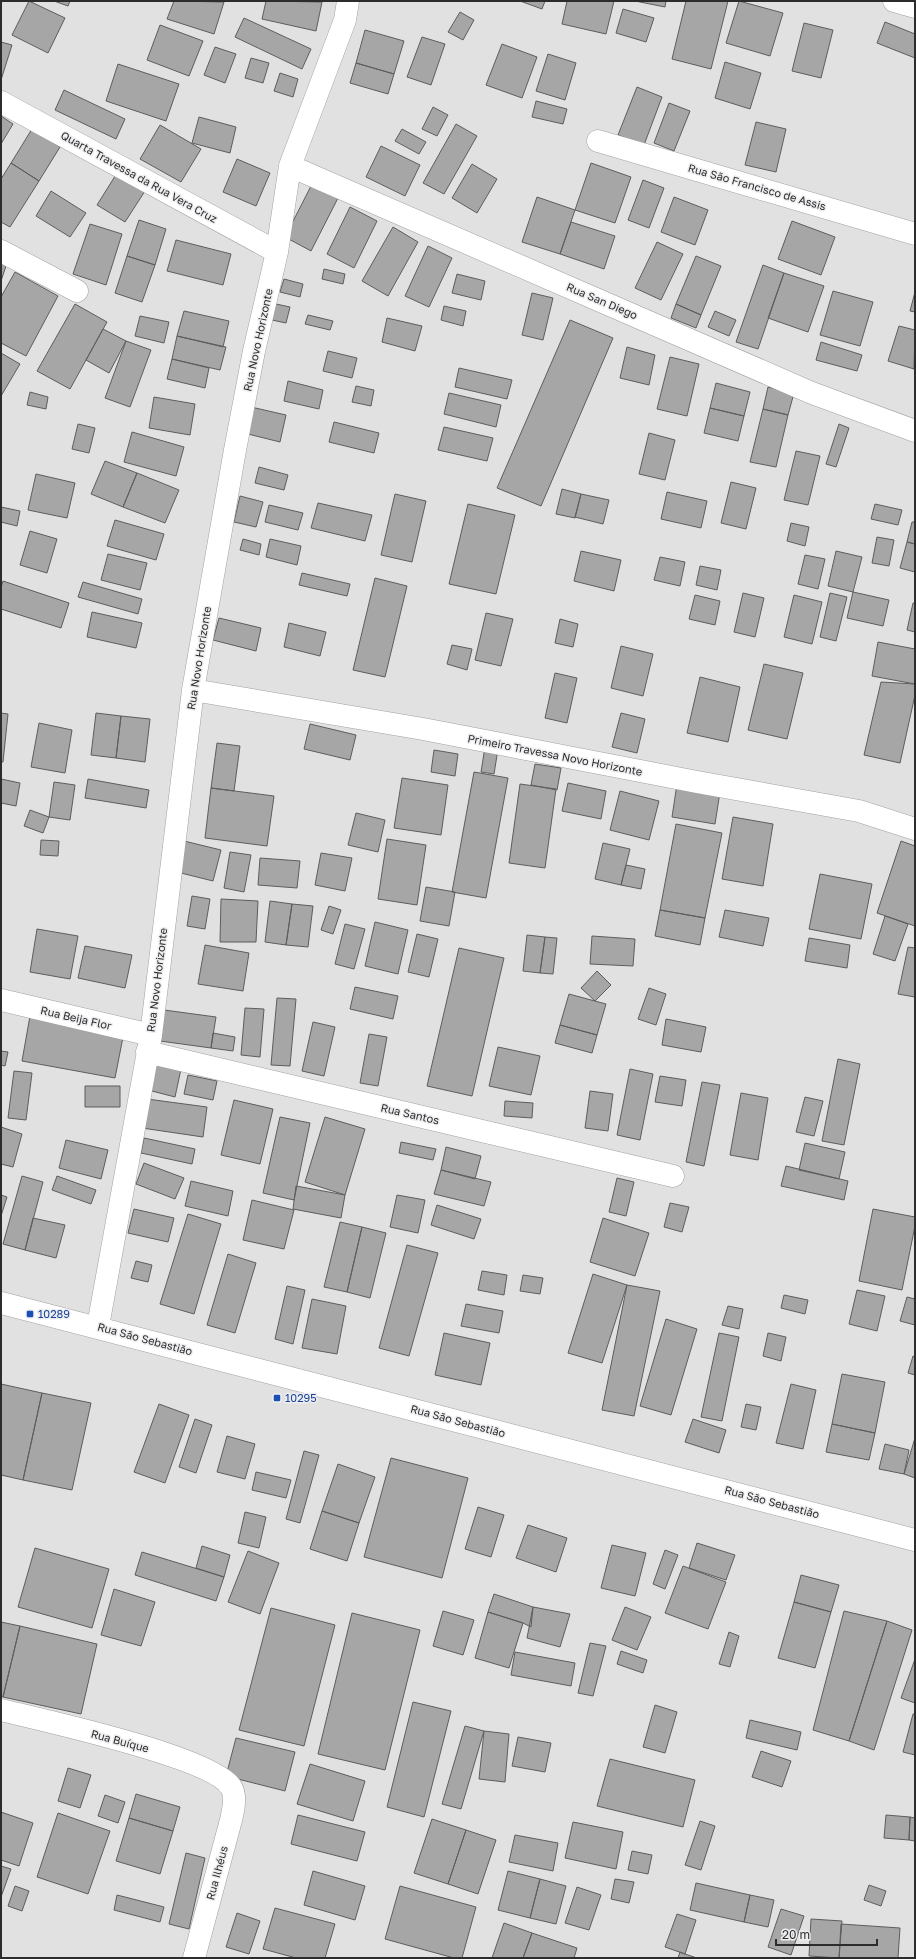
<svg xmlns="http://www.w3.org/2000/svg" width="916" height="1959" viewBox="0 0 916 1959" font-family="'Golos Text',sans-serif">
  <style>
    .building { fill: #a6a6a7; stroke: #5d5d5e }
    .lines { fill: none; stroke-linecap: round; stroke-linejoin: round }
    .minor-casing { stroke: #a1a1a3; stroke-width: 23 }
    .minor { stroke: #fff; stroke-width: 22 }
    .transit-dot { fill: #1a4fb4; stroke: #eeeef0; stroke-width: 1.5 }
    .labels { text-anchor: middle; stroke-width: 3; stroke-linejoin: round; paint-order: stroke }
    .street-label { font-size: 11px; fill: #2c2c2d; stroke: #eeeef0 }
    .transit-label { font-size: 11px; fill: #164399; stroke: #eeeef0; text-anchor: start }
  </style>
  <rect width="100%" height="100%" fill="#e1e1e2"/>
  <path class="building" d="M29,1L65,18L48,53L12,35Z
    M54,1H70L68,6Z
    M174,1L224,2L214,34L167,19Z
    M266,1L322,2L316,31L262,19Z
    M520,1H545L542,9Z
    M567,1H614L606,34L562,24Z
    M635,1H666L665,7Z
    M686,1H728L711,69L672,59Z
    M739,1L783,13L770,56L726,43Z
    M623,9L654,18L646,42L616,33Z
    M460,12L474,20L463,40L448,32Z
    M244,18L311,49L302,69L235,37Z
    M885,22L915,34V58L877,43Z
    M804,23L833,30L821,78L792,71Z
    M160,25L203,41L189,76L147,60Z
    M365,30L404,41L394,74L356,63Z
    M422,37L445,44L431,85L407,77Z
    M1,42L12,45L1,80Z
    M502,44L537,57L522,98L486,85Z
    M215,47L236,54L225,83L204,75Z
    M548,54L576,63L565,100L536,91Z
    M251,58L269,63L263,83L245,78Z
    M725,62L761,73L750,109L715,98Z
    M356,63L394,74L388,94L350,83Z
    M118,64L179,84L166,121L106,101Z
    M280,73L298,79L293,97L274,91Z
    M637,87L662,97L644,145L618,135Z
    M64,90L125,119L116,139L55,110Z
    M536,101L567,109L563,124L532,117Z
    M669,103L690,111L674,151L654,143Z
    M433,107L448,115L437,136L422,129Z
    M1,116L13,124L1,144Z
    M199,117L236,127L230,153L192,143Z
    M756,122L786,129L776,172L745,165Z
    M456,124L477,136L444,194L423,183Z
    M160,125L201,149L181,182L140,159Z
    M32,129L60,147L39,181L11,163Z
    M402,129L426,142L419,154L395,141Z
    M381,146L420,165L405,196L366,177Z
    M237,159L270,173L256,206L223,192Z
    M11,163L39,181L10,227L1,222V179Z
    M591,163L631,177L615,223L575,210Z
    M472,164L497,179L477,213L452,198Z
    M117,173L145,191L125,222L97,205Z
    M643,180L664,188L649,228L628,220Z
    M311,186L338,198L311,251L285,237Z
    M51,191L86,213L70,237L36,216Z
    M537,197L575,210L560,254L522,242Z
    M674,197L708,210L695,245L661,232Z
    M350,207L377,221L354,268L327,254Z
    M139,220L166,229L155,265L127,256Z
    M792,221L835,237L821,275L778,259Z
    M571,222L615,236L604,269L560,254Z
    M90,224L122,234L106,285L73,274Z
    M393,227L418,242L388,296L362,281Z
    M176,240L231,254L223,285L167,271Z
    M657,242L683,254L661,300L635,288Z
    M428,246L452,258L429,307L405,296Z
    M127,256L155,265L142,302L115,293Z
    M696,256L721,266L701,315L676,304Z
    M1,261L7,263L1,281Z
    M763,265L784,273L758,349L736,342Z
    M324,269L345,274L343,284L322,279Z
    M15,272L58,296L26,356L1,343V297Z
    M784,273L824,286L808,332L768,318Z
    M457,274L485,281L481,300L452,293Z
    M284,279L303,284L300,297L280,292Z
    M833,291L873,302L860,346L820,335Z
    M915,292V312L910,311Z
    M532,293L553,298L543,340L522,335Z
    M75,304L107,322L70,389L37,371Z
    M276,304L290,307L286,323L272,320Z
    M676,304L701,315L696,328L671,318Z
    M444,306L466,311L463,326L441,320Z
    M184,311L229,321L223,347L177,336Z
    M715,311L736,320L729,336L708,327Z
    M308,315L333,321L330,330L305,324Z
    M140,316L169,322L164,343L135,336Z
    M387,318L422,326L415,351L382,342Z
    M570,320L613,338L541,506L497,488Z
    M899,326L915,330L914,369L888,361Z
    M103,329L126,341L109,373L86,360Z
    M177,336L226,347L220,370L172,359Z
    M126,341L151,350L130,407L105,398Z
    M821,342L862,355L857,371L816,360Z
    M627,347L655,355L649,385L620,378Z
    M328,351L357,358L352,378L323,371Z
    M1,353L20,364L1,396Z
    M670,357L699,364L687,416L657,409Z
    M172,359L209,368L205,388L167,379Z
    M459,368L512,380L507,399L455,387Z
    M288,381L323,390L319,409L284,401Z
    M716,383L750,392L744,416L710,408Z
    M356,386L374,390L371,406L352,402Z
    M768,387L794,393L788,415L763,409Z
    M30,392L48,397L46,409L27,405Z
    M449,393L501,405L496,427L444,414Z
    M154,397L195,404L190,435L149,428Z
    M251,407L286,415L280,442L244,433Z
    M710,408L744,416L738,441L704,433Z
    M763,409L788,415L776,467L750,462Z
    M334,422L379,433L374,453L329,442Z
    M78,424L95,428L89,453L72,449Z
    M839,424L849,428L836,467L826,464Z
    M444,427L493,438L487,461L438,450Z
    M132,432L184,447L176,476L124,462Z
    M649,433L675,440L665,480L639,474Z
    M796,451L820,456L808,505L784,500Z
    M105,461L137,473L123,507L91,494Z
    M259,467L288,475L284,490L255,483Z
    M137,473L179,490L165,523L123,507Z
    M36,474L75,483L67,518L28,510Z
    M731,482L756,488L746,529L721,523Z
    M562,489L581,494L575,518L556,514Z
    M667,492L707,501L701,528L661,519Z
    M395,494L426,501L412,562L381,555Z
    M581,494L609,500L603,524L575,517Z
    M240,496L263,502L256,527L234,522Z
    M318,503L372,515L365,541L311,528Z
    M468,504L515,515L496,594L449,584Z
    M875,504L902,510L898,525L871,519Z
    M269,505L303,513L298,530L265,522Z
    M1,507L20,511L17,526L1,522Z
    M115,520L164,534L156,560L107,546Z
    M912,522H915V544L907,542Z
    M791,523L809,527L805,546L787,541Z
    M30,531L57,539L47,573L20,565Z
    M877,537L894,540L889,566L872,563Z
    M243,539L261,544L259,555L240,550Z
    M270,539L301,546L297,565L266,557Z
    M907,542L915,544V572L900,568Z
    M581,551L621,560L614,591L574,581Z
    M836,551L862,557L853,592L828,586Z
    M108,554L147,563L140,590L101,580Z
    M805,555L825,559L818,589L798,584Z
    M660,557L685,562L680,586L654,580Z
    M700,566L721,570L717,590L696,585Z
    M302,573L350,584L347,596L299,585Z
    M375,578L407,586L385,677L353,670Z
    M3,581L69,603L61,628L1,609V587Z
    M83,582L142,599L138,614L78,597Z
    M853,592L889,600L883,626L847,618Z
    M743,593L764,598L755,637L734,632Z
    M830,593L847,597L836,641L820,637Z
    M695,595L720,601L715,625L689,619Z
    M794,595L822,602L812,644L784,637Z
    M913,603H915V632L907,630Z
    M92,612L142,623L136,648L87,637Z
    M486,613L513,619L501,666L475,660Z
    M219,618L261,628L256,651L213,640Z
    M560,619L578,624L573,647L555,643Z
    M289,623L326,632L320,656L284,647Z
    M878,642L915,649V684L872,676Z
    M452,645L472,649L467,670L447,664Z
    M621,646L653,654L643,696L611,688Z
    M764,664L803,673L787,739L748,730Z
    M555,673L577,678L567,723L545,718Z
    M700,677L740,687L728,742L687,733Z
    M881,682L915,684V695L900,763L864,755Z
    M1,713L8,714L3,762H1Z
    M96,713L121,716L116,758L91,755Z
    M621,713L645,719L637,753L612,747Z
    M121,716L150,719L145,762L116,758Z
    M39,723L72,730L65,773L31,767Z
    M310,724L356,735L350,760L304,749Z
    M217,743L240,746L234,791L211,788Z
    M485,747L498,749L494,774L481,772Z
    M434,750L458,754L455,776L431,772Z
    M535,764L561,768L557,790L531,785Z
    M474,772L508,778L486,898L452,892Z
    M402,778L448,785L441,835L394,828Z
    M1,779L20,783L16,806L1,803Z
    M88,779L149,790L146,808L85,798Z
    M54,782L75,785L70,820L49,817Z
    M568,783L606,791L601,819L562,811Z
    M520,784L556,789L545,868L509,863Z
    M677,784L720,792L715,824L672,817Z
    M211,788L274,796L267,846L205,838Z
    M620,791L659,801L649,840L610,830Z
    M30,810L49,817L43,833L24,826Z
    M356,813L385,820L378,852L348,845Z
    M733,817L773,824L763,886L722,879Z
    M676,824L722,833L705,918L660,910Z
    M387,839L426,845L417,905L378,899Z
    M41,840L59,841L58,856L40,855Z
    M184,841L221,850L213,881L177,872Z
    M901,841L915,846V926L877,913Z
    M603,843L630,849L621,885L595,879Z
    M230,852L251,855L244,892L224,888Z
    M321,853L352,858L345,891L315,885Z
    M260,858L300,861L297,888L258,885Z
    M626,865L645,869L641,889L621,885Z
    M820,874L872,884L861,939L809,929Z
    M426,887L455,892L449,926L420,921Z
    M192,896L210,899L205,929L187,926Z
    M221,899L258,901L256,942H220Z
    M270,901L292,904L286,945L265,942Z
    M292,904L313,906L308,947L286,945Z
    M329,906L341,910L333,934L321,930Z
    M660,910L705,918L700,945L655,936Z
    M725,910L769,918L763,946L719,937Z
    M885,916L908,924L895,961L873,954Z
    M375,922L408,930L398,974L365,966Z
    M345,924L365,929L354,969L335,964Z
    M37,929L78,936L70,979L30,972Z
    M417,934L438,939L429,977L408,972Z
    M527,935L545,937L540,973L523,971Z
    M592,936L635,939L633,966L590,964Z
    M545,937L557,938L553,974L540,973Z
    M809,938L850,945L847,968L805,961Z
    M205,945L249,953L243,991L198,984Z
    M85,946L132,955L125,988L78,978Z
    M908,947L915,948V997L898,994Z
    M459,948L504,958L472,1096L427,1086Z
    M597,971L611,985L595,1001L581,988Z
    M355,987L398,996L393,1019L350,1009Z
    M649,988L666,994L656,1025L638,1019Z
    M569,994L606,1004L597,1035L560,1025Z
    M277,998L296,999L290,1066L271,1065Z
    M245,1008L264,1009L260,1057L241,1055Z
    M164,1010L216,1017L211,1048L160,1041Z
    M30,1016L124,1032L115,1078L22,1061Z
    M666,1019L706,1027L701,1052L662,1045Z
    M313,1022L335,1027L324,1076L302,1071Z
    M560,1025L597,1035L592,1053L555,1043Z
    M213,1033L235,1037L233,1051L211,1048Z
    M369,1034L387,1037L378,1086L360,1083Z
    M498,1047L540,1056L531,1095L489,1086Z
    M1,1051L8,1052L5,1066L1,1065Z
    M838,1059L860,1064L844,1145L822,1141Z
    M154,1063L181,1069L175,1097L148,1090Z
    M630,1069L653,1074L640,1140L617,1135Z
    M14,1071L32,1073L26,1120L8,1118Z
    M188,1075L217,1081L213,1100L184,1094Z
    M660,1076L686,1080L682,1106L655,1102Z
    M702,1082L720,1085L704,1166L686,1162Z
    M85,1086H120V1107H85Z
    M590,1091L613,1094L608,1131L585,1128Z
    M741,1093L768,1098L758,1160L730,1155Z
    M805,1097L823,1101L814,1136L796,1132Z
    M147,1099L207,1107L203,1137L142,1128Z
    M234,1100L273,1109L260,1164L221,1155Z
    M505,1101L533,1103L532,1118L504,1116Z
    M280,1117L310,1123L294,1200L263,1193Z
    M325,1117L365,1129L345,1195L305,1182Z
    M1,1127L22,1134L13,1167L1,1164Z
    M144,1138L195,1149L192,1164L141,1153Z
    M66,1140L108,1150L101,1179L59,1168Z
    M401,1142L436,1149L433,1160L399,1153Z
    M805,1143L845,1152L839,1179L799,1170Z
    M446,1147L481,1156L475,1179L441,1170Z
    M144,1163L184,1178L175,1199L136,1184Z
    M786,1166L848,1181L844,1200L781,1186Z
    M441,1170L491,1182L484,1206L434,1194Z
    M22,1176L43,1182L25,1250L3,1244Z
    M57,1176L96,1190L91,1204L52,1190Z
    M617,1178L634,1182L626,1216L609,1212Z
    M191,1181L233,1191L228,1216L185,1206Z
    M296,1186L345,1195L341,1218L293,1209Z
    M1,1195L7,1197L1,1216Z
    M397,1195L425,1200L418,1233L390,1227Z
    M252,1200L294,1210L284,1249L243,1240Z
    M670,1203L689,1207L682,1232L664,1227Z
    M437,1205L481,1219L474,1239L431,1225Z
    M134,1209L174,1218L168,1242L128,1233Z
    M873,1209L915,1217V1226L902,1290L859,1281Z
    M188,1214L221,1224L194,1314L160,1304Z
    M33,1218L65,1225L56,1258L25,1250Z
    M603,1218L649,1233L635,1276L590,1262Z
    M340,1222L362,1227L347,1292L324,1287Z
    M362,1227L386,1233L370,1298L347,1292Z
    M407,1245L438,1253L409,1356L379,1348Z
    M228,1254L256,1263L235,1333L207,1325Z
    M136,1261L152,1265L148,1282L131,1278Z
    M482,1271L507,1275L504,1295L478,1290Z
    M593,1274L627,1285L602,1363L568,1353Z
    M523,1275L543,1278L540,1294L520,1291Z
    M627,1285L660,1291L634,1416L602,1410Z
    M287,1286L305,1290L293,1344L275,1339Z
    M857,1290L885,1296L877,1331L849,1324Z
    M784,1295L808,1300L805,1314L781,1308Z
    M907,1297L915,1299V1325L900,1321Z
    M312,1299L346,1306L337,1354L302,1348Z
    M466,1304L503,1311L499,1333L461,1326Z
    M728,1306L743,1309L739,1329L722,1325Z
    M666,1319L697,1329L671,1415L640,1406Z
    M444,1333L490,1343L481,1385L435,1375Z
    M719,1333L739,1337L722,1421L701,1417Z
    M768,1333L786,1337L781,1361L763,1356Z
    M913,1356L915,1357V1375L908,1373Z
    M842,1374L885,1382L875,1433L832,1424Z
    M1,1384L42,1393L23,1480L1,1475Z
    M791,1384L816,1390L803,1449L776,1443Z
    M42,1393L91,1403L72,1490L23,1480Z
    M159,1404L189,1415L165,1483L134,1472Z
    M746,1404L761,1407L756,1430L741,1427Z
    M195,1419L212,1425L196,1473L179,1467Z
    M693,1419L726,1430L719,1453L685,1442Z
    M832,1424L875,1433L869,1460L826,1452Z
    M227,1436L255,1444L245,1479L217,1472Z
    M915,1438V1478L904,1474Z
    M885,1444L909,1450L904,1474L879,1469Z
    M304,1451L319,1455L300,1523L286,1519Z
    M391,1458L468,1478L442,1578L364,1557Z
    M338,1464L375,1477L359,1523L322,1511Z
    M256,1472L291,1480L286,1498L252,1490Z
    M478,1507L504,1515L491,1557L465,1549Z
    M322,1511L359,1523L347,1561L310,1549Z
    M245,1512L266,1517L259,1548L238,1543Z
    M528,1525L567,1538L556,1572L516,1558Z
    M697,1543L735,1555L726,1580L689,1568Z
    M612,1545L646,1553L635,1596L601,1588Z
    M202,1546L230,1555L224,1577L196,1568Z
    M35,1548L109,1569L92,1628L18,1607Z
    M665,1550L678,1555L665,1589L653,1584Z
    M248,1551L279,1563L260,1614L228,1602Z
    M142,1552L224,1577L216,1601L135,1575Z
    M683,1566L726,1582L708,1629L665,1613Z
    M801,1575L839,1585L831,1612L794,1602Z
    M114,1589L155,1602L141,1646L101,1635Z
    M494,1594L533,1607L531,1627L523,1623L488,1612Z
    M794,1602L831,1612L815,1668L778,1658Z
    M533,1607L570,1614L560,1647L527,1638Z
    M625,1607L651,1617L637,1650L612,1640Z
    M271,1608L335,1625L304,1746L239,1730Z
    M443,1611L474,1620L463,1655L433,1646Z
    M844,1611L887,1621L849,1741L813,1730Z
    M488,1612L523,1623L509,1668L475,1658Z
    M352,1613L420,1630L385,1770L318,1754Z
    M887,1621L912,1630L874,1750L849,1741Z
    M1,1622L20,1626L3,1697L1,1696Z
    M20,1626L97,1644L81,1714L3,1697Z
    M729,1632L739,1636L730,1667L719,1664Z
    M590,1643L606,1646L593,1696L578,1693Z
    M621,1651L647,1660L643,1673L617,1664Z
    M515,1652L575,1663L571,1686L511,1675Z
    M915,1659V1703L901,1698Z
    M413,1702L451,1711L424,1817L387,1807Z
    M655,1705L677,1712L665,1753L643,1747Z
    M913,1714H915V1755L903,1752Z
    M750,1720L801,1732L797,1750L746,1738Z
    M465,1726L484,1731L461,1809L442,1804Z
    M484,1731L509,1734L505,1782L479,1779Z
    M518,1737L551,1743L545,1772L512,1766Z
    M236,1738L295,1752L285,1791L226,1776Z
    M761,1751L791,1761L782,1787L752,1777Z
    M610,1759L695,1780L683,1827L597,1806Z
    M310,1764L365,1781L353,1821L297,1804Z
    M68,1768L91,1775L80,1808L58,1801Z
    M136,1794L180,1807L173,1831L129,1818Z
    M105,1795L125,1802L118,1823L98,1816Z
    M1,1812L33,1823L19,1866L1,1860Z
    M58,1813L110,1831L88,1894L37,1877Z
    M298,1815L365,1832L357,1861L291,1844Z
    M886,1815L910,1817L909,1840L884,1838Z
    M910,1817L915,1818V1841L909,1840Z
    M129,1818L173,1831L160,1874L116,1861Z
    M432,1819L466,1830L448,1884L414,1873Z
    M700,1821L715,1826L701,1870L685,1865Z
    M573,1822L623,1832L616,1869L565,1858Z
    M466,1830L496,1840L478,1894L448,1884Z
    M515,1835L558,1843L553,1871L509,1862Z
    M632,1851L652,1855L648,1874L628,1870Z
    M186,1853L205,1858L189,1929L169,1924Z
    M1,1866L11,1869L1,1897Z
    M313,1871L365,1886L355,1920L304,1905Z
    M508,1871L540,1879L530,1918L498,1910Z
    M540,1879L566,1886L556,1924L530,1918Z
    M615,1879L634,1882L629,1903L611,1899Z
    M696,1883L750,1895L744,1922L690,1910Z
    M869,1885L886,1891L881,1906L864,1900Z
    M15,1886L29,1891L22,1911L8,1906Z
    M400,1886L476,1907L462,1958H454L385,1939Z
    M577,1887L601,1895L589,1930L565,1923Z
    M117,1895L164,1907L160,1922L114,1910Z
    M750,1895L774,1900L768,1927L744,1922Z
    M275,1908L335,1924L325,1958H296L263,1949Z
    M781,1909L804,1916L791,1955L768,1947Z
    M237,1913L260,1921L249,1954L226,1947Z
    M677,1914L696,1920L685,1954L665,1947Z
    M811,1919L842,1921L839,1958L809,1956Z
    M504,1923L532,1933L523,1958H492Z
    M841,1924L900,1928L898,1958H839Z
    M532,1933L577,1948L574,1958H523Z
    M680,1952L685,1954L697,1958H678Z"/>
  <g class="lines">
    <defs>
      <path id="minor" d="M894,1L915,7
        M1,102L277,252
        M598,141L915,234
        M290,166L812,393L915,431
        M1,251L77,291
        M193,690L423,729L697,782L859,811L915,829
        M1,1000L151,1035
        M147,1052L673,1176
        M1,1303L915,1540
        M98,1326L151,1035L193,690L235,450L254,351L277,252L290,166L345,20L348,1
        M1,1710C42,1720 212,1757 231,1787C237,1796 233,1811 231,1820L194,1958"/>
    </defs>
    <use href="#minor" class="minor-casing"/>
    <use href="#minor" class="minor"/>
  </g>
  <g class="transit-dot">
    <rect x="26" y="1310" width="8" height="8" rx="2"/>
    <rect x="273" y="1394" width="8" height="8" rx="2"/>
  </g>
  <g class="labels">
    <g class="street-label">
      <text transform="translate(139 177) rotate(29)" y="4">Quarta Travessa da Rua Vera Cruz</text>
      <text transform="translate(757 187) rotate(16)" y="4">Rua São Francisco de Assis</text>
      <text transform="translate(602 301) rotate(23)" y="4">Rua San Diego</text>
      <text transform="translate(258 340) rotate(-78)" y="4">Rua Novo Horizonte</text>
      <text transform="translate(199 658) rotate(-81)" y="4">Rua Novo Horizonte</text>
      <text transform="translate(555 755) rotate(11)" y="4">Primeiro Travessa Novo Horizonte</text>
      <text transform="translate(157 980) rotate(-83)" y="4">Rua Novo Horizonte</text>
      <text transform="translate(76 1018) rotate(13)" y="4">Rua Beija Flor</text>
      <text transform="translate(410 1114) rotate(13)" y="4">Rua Santos</text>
      <text transform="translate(145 1339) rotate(15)" y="4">Rua São Sebastião</text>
      <text transform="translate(458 1421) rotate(15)" y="4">Rua São Sebastião</text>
      <text transform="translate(772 1502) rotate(15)" y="4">Rua São Sebastião</text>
      <text transform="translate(120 1741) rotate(15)" y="4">Rua Buíque</text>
      <text transform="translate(217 1873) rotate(-75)" y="4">Rua Ilhéus</text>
    </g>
    <g class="transit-label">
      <text x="38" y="1318">10289</text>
      <text x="285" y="1402">10295</text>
    </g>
  </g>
  <rect width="916" height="1959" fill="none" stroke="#2c2c2d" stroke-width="4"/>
  <path d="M776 1939v6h101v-6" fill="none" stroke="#2c2c2d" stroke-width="2"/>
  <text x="782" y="1939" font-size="12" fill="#2c2c2d" stroke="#eeeef0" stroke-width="3" paint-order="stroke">20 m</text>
</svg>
